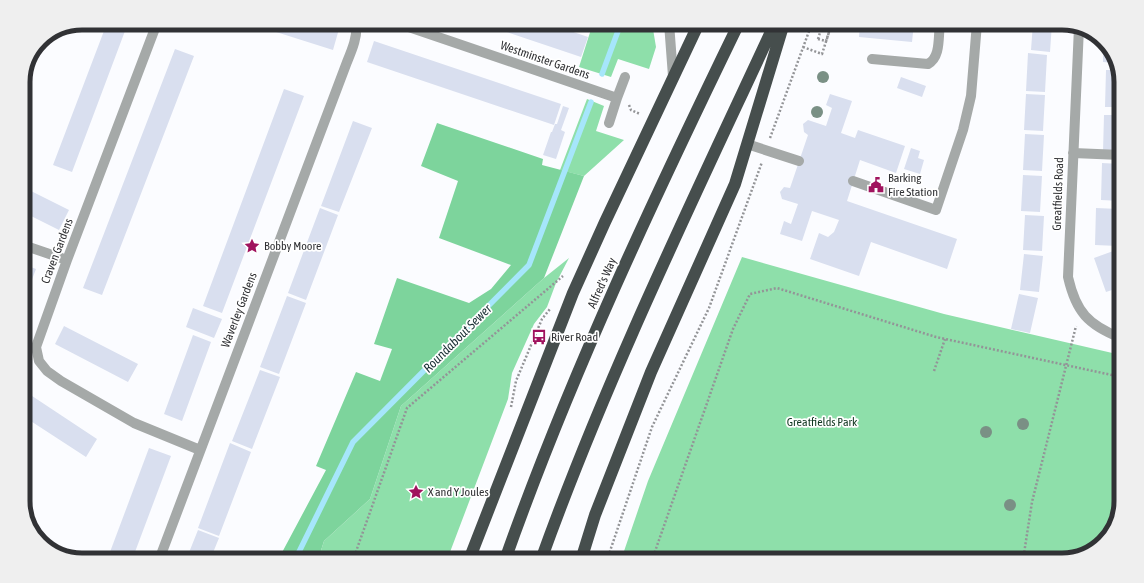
<svg xmlns="http://www.w3.org/2000/svg" width="1144" height="583" viewBox="0 0 1144 583" font-family="'Asap Condensed',sans-serif">
  <style>
    .green { fill: #8edfaa }
    .forest { fill: #7dd49c }
    .lines { fill: none; stroke-linecap: round; stroke-linejoin: round }
    .stream { stroke: #a6e6fb; stroke-width: 5.5 }
    .building { fill: #d9dfef }
    .path { stroke: #939497; stroke-width: 2.5; stroke-dasharray: 2 2; stroke-linecap: butt }
    .minor { stroke: #a5a9a8; stroke-width: 10 }
    .highway { stroke: #464e4d; stroke-width: 12 }
    .path-bridge { stroke: #939497; stroke-width: 2.5; stroke-dasharray: 2 2; stroke-linecap: butt }
    .tree { fill: #7a9085 }
    .labels { text-anchor: middle; stroke-width: 3.5; stroke-linejoin: round; paint-order: stroke }
    .street-label { font-size: 12px; fill: #313235; stroke: #fff }
    .poi-label { font-size: 12px; fill: #313235; stroke: #fff; text-anchor: start }
    .park-label { font-size: 12px; fill: #113721; stroke: #fff }
    .water-label { font-size: 13px; font-style: italic; fill: #1a2f35; stroke: #fff }
    .rim { fill: none; stroke: #313235; stroke-width: 5 }
  </style>
  <rect width="100%" height="100%" fill="#fbfcff"/>
  <path class="green" d="M593,23H652L656,47L649,69L618,59L611,77L579,67Z
    M587,99L604,106L596,131L624,140L584,176L560,170Z
    M742,257L944,314L1121,355V501L1115,527L1094,550L1062,560H621L648,481Z
    M569,258L556,283L547,307L534,324L512,373L508,399L447,560H318L324,541L370,499L401,406L544,278Z"/>
  <path class="forest" d="M437,123L543,159L542,165L584,176L544,278L401,406L370,499L324,541L318,560H278L326,470L316,466L356,372L380,381L392,349L374,344L397,278L469,303L491,289L511,265L439,238L458,181L421,166Z"/>
  <g class="lines">
    <path class="stream" d="M602,74L621,23
      M295,560L353,442L529,265L591,102"/>
  </g>
  <path class="building" d="M107,23H128L72,172L53,165Z
    M248,23H320L339,29L333,50Z
    M480,23H547L588,37L581,57Z
    M860,23H914L912,42L859,37Z
    M1033,23H1052L1050,52L1031,50Z
    M374,41L561,104L554,125L367,62Z
    M1103,43L1111,49L1115,63L1103,62Z
    M175,49L194,56L102,295L83,288Z
    M1028,53L1047,55L1045,92L1026,91Z
    M1106,70H1118L1121,79V107H1105Z
    M901,77L926,86L922,97L897,88Z
    M284,89L304,96L222,313L203,306Z
    M830,94L852,101L841,133L855,138L858,130L905,146L896,173L860,160L847,201L957,239L947,269L871,242L859,276L810,259L819,233L828,237L834,232L839,220L812,211L802,241L780,234L784,221L791,224L798,204L782,199L780,192L784,187L790,188L808,135L804,132L803,124L808,120L826,126L832,108L826,105Z
    M1026,94L1045,95L1043,131L1024,130Z
    M563,106L569,108L561,130L565,132L556,159L543,155L551,132H552L555,124H557Z
    M1104,115H1121V152H1103Z
    M353,121L372,128L339,212L321,206Z
    M1025,134L1044,135L1042,171L1023,170Z
    M911,148L920,151L918,158L924,160L920,174L904,169Z
    M1102,163L1121,164V201L1101,200Z
    M1023,175L1042,176L1040,212L1021,211Z
    M23,187L69,210L59,230L23,212Z
    M320,208L338,215L306,300L288,293Z
    M1096,208L1119,209L1118,246L1095,245Z
    M1025,215L1044,216L1042,251L1023,250Z
    M1116,250L1121,266V287L1106,292L1094,258Z
    M1024,254L1043,256L1039,292L1020,290Z
    M23,264L36,269L23,303Z
    M1019,294L1038,298L1030,333L1011,329Z
    M287,296L306,303L279,374L260,367Z
    M193,308L222,319L214,338L186,327Z
    M64,326L138,364L128,382L55,344Z
    M193,335L211,342L182,421L164,414Z
    M260,370L280,377L252,449L232,441Z
    M23,390L97,439L86,457L23,416Z
    M230,443L251,452L219,536L198,528Z
    M149,448L171,456L132,560H107Z
    M198,530L219,538L210,560H186Z"/>
  <g class="lines">
    <path class="path" d="M818,39L823,23
      M803,47L822,54L832,23
      M629,105L631,110L640,114
      M770,138L812,23
      M934,371L945,339
      M511,407L516,381L542,319L550,309
      M353,560L407,408L563,276
      M607,560L652,427L709,308L762,162
      M652,560L733,329L750,294L777,288L936,337L1121,377
      M1023,560L1032,502L1076,326"/>
    <path class="minor" d="M157,23L67,260L36,347L39,361L47,371L61,381L134,423L200,450
      M397,23L617,98L625,77
      M669,23L673,76
      M1079,27L1068,277C1076,312 1088,325 1121,338
      M872,59L928,64C941,57 938,37 940,23
      M609,123L617,98
      M747,144L799,161
      M1073,153L1121,155
      M853,181L936,210L963,130L971,96L977,23
      M23,245L67,260
      M159,560L347,62C352,50 358,36 356,23"/>
    <path class="highway" d="M469,560L573,293L605,222L699,23
      M505,560C570,376 654,198 739,23
      M541,560C607,376 693,200 775,23
      M581,560L595,515L651,372L735,184L784,23"/>
    <path class="path-bridge" d="M818,39L826,41L832,23"/>
  </g>
  <g class="tree">
    <circle cx="823" cy="77" r="6"/>
    <circle cx="817" cy="112" r="6"/>
    <circle cx="1023" cy="424" r="6"/>
    <circle cx="986" cy="432" r="6"/>
    <circle cx="1010" cy="505" r="6"/>
  </g>
  <defs>
    <symbol id="civic-bare" viewBox="-9 -9 18 18"><path d="M-.6-6.5H3V-4.5H.6V-3L4-1V1h2V6H-6V1h2V-1L-.6-3ZM-1.2 2.5V6h2.4V2.5Z" fill="#a0135e" stroke="#fff" stroke-width="2.5" paint-order="stroke"/></symbol>
    <symbol id="sight-bare" viewBox="-9 -9 18 18"><path d="M0-6L1.8-2.2L6-1.7L2.9 1.2L3.7 5.4L0 3.3L-3.7 5.4L-2.9 1.2L-6-1.7L-1.8-2.2Z" fill="#a0135e" stroke="#fff" stroke-width="2.5" paint-order="stroke"/></symbol>
    <symbol id="bus-bare" viewBox="-9 -9 18 18"><path d="M-5-6H5V4H4V6H2V4H-2V6H-4V4H-5ZM-3.5-4V0h7V-4ZM-3.5 1.2v1.5H-2V1.2ZM2 1.2v1.5H3.5V1.2Z" fill="#a0135e" stroke="#fff" stroke-width="2.5" paint-order="stroke"/></symbol>
  </defs>
  <g fill-rule="evenodd">
    <use href="#civic-bare" x="865" y="174" width="22" height="22"/>
    <use href="#sight-bare" x="241" y="235" width="22" height="22"/>
    <use href="#bus-bare" x="528" y="326" width="22" height="22"/>
    <use href="#sight-bare" x="405" y="481" width="22" height="22"/>
  </g>
  <g class="labels">
    <g class="street-label">
      <text transform="translate(545 60) rotate(19)" y="4">Westminster Gardens</text>
      <text transform="translate(1058 194) rotate(-88)" y="4">Greatfields Road</text>
      <text transform="translate(57 251) rotate(-69)" y="4">Craven Gardens</text>
      <text transform="translate(602 283) rotate(-66)" y="4">Alfred's Way</text>
      <text transform="translate(239 310) rotate(-69)" y="4">Waverley Gardens</text>
    </g>
    <g class="poi-label">
      <text x="888" y="182">Barking<tspan x="888" dy="14">Fire Station</tspan></text>
      <text x="264" y="250">Bobby Moore</text>
      <text x="551" y="341">River Road</text>
      <text x="428" y="496">X and Y Joules</text>
    </g>
    <g class="park-label">
      <text x="822" y="426">Greatfields Park</text>
    </g>
    <g class="water-label">
      <text transform="translate(457 338) rotate(-45)" y="5">Roundabout Sewer</text>
    </g>
  </g>
  <path d="M0 0H1144V583H0ZM82 30H1062A52 52 0 0 1 1114 82V501A52 52 0 0 1 1062 553H82A52 52 0 0 1 30 501V82A52 52 0 0 1 82 30Z" fill="#efefef" fill-rule="evenodd"/>
  <path class="rim" d="M82 30H1062A52 52 0 0 1 1114 82V501A52 52 0 0 1 1062 553H82A52 52 0 0 1 30 501V82A52 52 0 0 1 82 30Z"/>
</svg>
